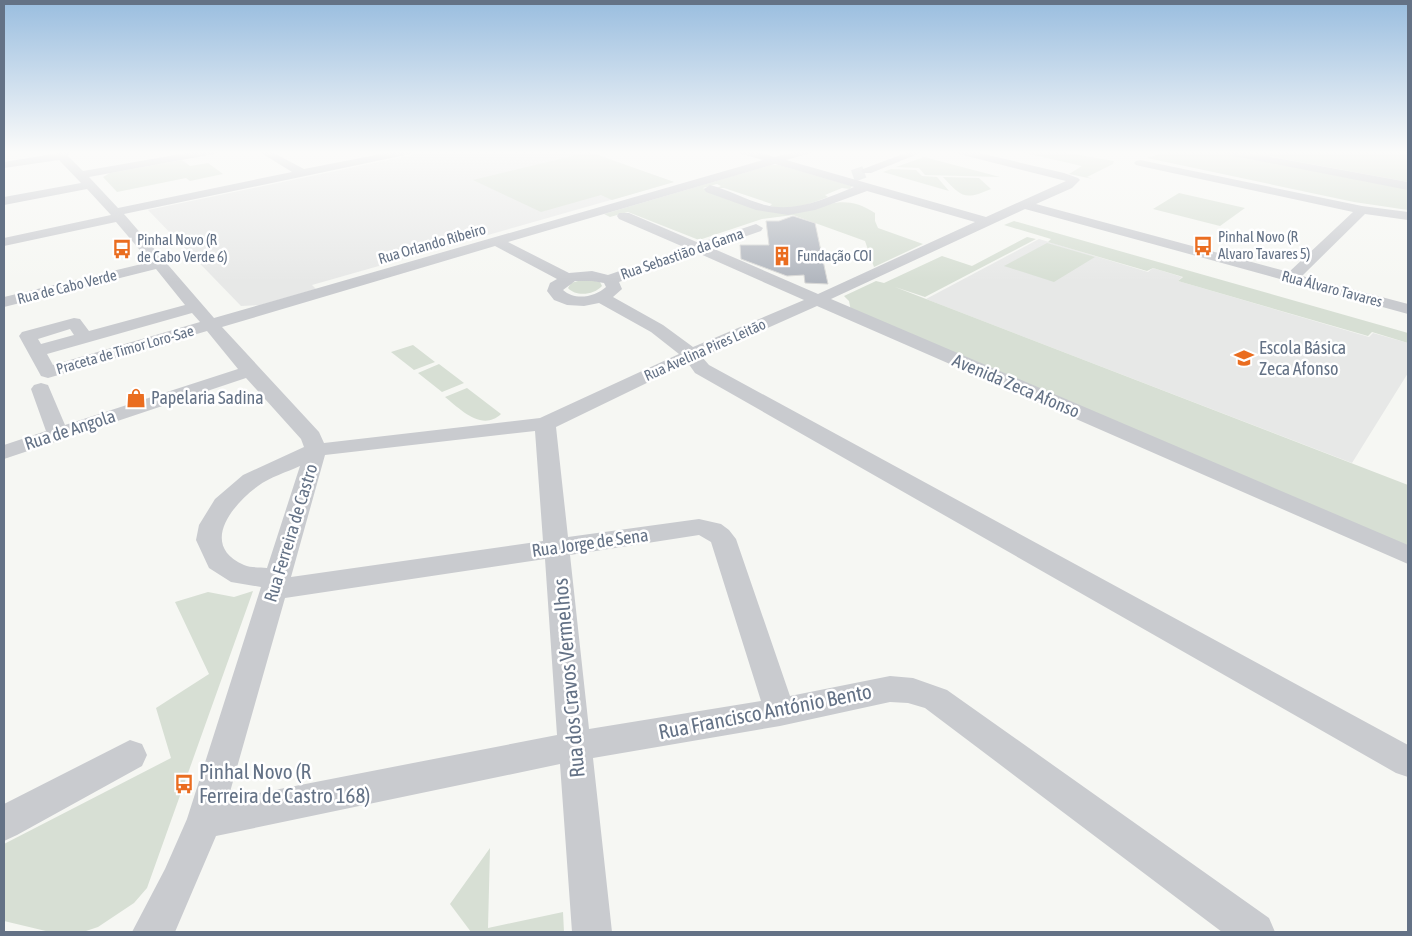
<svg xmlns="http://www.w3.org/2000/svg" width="1412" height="936" viewBox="0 0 1412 936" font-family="'Asap Condensed',sans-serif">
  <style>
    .built { fill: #e7e8e7 }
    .green { fill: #d7dfd4 }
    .building { fill: #b1b6be; stroke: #d8d8d6 }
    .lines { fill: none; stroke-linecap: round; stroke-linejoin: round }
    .street-tunnel { stroke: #d2d6d8; stroke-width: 12; stroke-dasharray: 12 6; stroke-linecap: butt }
    .street { fill: #c9cbcf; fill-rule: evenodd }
    .labels { text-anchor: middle; stroke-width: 5; stroke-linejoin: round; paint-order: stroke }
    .far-poi-label { font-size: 15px; fill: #647286; stroke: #fff; text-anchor: start }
    .far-street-label { font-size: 15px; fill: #647286; stroke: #fff }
    .poi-label { font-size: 18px; fill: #647286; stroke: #fff; text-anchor: start }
    .street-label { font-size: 18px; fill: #647286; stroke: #fff }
    .near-street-label { font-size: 21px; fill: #647286; stroke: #fff }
    .near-poi-label { font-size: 21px; fill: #647286; stroke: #fff; text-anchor: start }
  </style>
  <rect width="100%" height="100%" fill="#f6f7f3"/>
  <path class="built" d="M431,151H586L674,182L312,285L316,289L260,305L241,306L148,210Z
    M1039,239L1148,272L1153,268L1182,277L1178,281L1369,337L1373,333L1408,343V373L1352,463L926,299Z"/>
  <path class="green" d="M1016,151H1056L1114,161L1113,164L1087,177L1093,179L1069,174L1082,166Z
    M1168,151H1215L1408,188V210L1354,202L1147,158Z
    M1241,151H1408V182Z
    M589,152L674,182L612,200L601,195L541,212L473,180Z
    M924,157L1000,177L925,175L919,168L896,167Z
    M182,160L190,166L208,163L223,174L190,181L186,178L117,192L103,177L110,173Z
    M771,165H779L852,186L850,189L842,188L825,195L828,197C809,204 791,212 770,206L772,204L724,188H717L721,186L717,184L703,188C727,197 754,210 780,213C819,217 835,187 875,213V221L878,228L923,244L874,267L865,241L793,215L762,219L699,240L628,212L610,217L604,214Z
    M891,169L916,170L922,176L937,177L949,191L883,172Z
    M943,177L979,178L991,189C965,200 962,198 943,177Z
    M1179,193L1245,208L1220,226L1153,209Z
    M1014,221L1408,333V343L1372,332L1368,336L1178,281L1183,277L1153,268L1147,271L1048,242L1051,239L1004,225Z
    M1027,237L1036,239L925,297L895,287L1408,485V548L851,311L849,301L844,296L876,281L884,283L942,256L972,266Z
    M1047,243L1095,257L1054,282L1004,266Z
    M585,279L600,282L602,286C594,295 576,297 568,288L571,283Z
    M413,345L435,362L414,370L391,352Z
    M439,364L464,383L442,392L418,373Z
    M467,388L501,414C482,432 460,409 445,397Z
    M253,591L147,888L134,903L98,927L83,932H50L4,921V844L171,758L156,708L209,674L175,602L208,592L234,597Z
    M490,848L488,928L563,912L564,932H471L450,904Z"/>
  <path class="building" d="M793,216L815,223L828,284L805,283L804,275L787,276L741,259L740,245H769L766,221H779Z"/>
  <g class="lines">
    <path class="street-tunnel" d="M853,176L867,171"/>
    <path class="street" d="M61,151H71L68,156L83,171L198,151H219L214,154L89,177L118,208L292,172L258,151H270L304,169L396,151H415L410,154L124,214L214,318L763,160L738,153L737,151H753L775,157L797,151H812L811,153L786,160L986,217L1066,181L955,153L954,151H971L1064,173L1078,178L1080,180L1072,188L1036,204L1289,272L1353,212L1140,166L1136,165L1134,163L1136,161L1140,160L1362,206L1408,212V220L1365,214L1302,276L1408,304V314L1025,209L831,299L1408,545V564L817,306L702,357L709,365L1408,745V777L1396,773L695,373L688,363L556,427L568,537L699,519L721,524L729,530L736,539L790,696L890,676L913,678L947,690L1269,918L1275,932H1222L925,708L908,703L890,702L780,726L593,758L612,932H572L560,764L216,836L175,932H132L165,869L187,819L261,587L231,582L209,568L196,540L199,525L215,499L243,475L304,447L301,439L246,378L4,459V445L46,431L31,389L34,385L41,383L48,385L65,425L238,369L207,331L55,376L48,378L41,376L19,336L22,332L74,318L80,319L89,331L185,305L156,269L4,307V297L150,262L116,222L4,246V238L111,215L87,189L4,205V197L81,183L59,160L4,168V162L59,153ZM775,164L854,187C826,198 796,213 765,205C746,200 729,190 710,185L704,189L706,192L756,210L788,215L815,210L867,191L975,222L818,294L712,248L761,231L763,228L756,224L699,243L629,213H619L617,216L619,219L686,248L608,275L592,271L569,273L508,242ZM495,246L557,279L550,283L547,291L554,300L567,305L584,306L599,303L651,332L679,354L540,418L324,443L319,432L222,327ZM698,253L804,300L693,347L663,325L613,297L622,289L619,282ZM575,281H592L604,283L606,287C595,297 575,301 563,290ZM192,313L200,322L53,365L47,354ZM70,329L74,335L41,344L38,339ZM535,431L543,541L291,577L325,455ZM300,466L267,568C260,567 251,568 244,565C199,545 232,505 258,486C270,477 287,472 300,466ZM699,535L711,542L761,701L589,729L570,555ZM545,559L557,735L228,799L285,598Z
      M911,151H919L920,153L871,173H863L861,171L863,169Z
      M1219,151H1239L1408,182V190L1224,154Z
      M130,740L142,744L147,755L142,766L17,835L4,841V804Z"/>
  </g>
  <linearGradient id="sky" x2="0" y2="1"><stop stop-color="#99bddf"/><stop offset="0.54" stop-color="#fbfbfa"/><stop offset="1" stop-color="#fbfbfa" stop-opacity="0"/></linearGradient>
  <rect width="1412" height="282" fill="url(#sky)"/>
  <defs>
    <symbol id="bus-bare" viewBox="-9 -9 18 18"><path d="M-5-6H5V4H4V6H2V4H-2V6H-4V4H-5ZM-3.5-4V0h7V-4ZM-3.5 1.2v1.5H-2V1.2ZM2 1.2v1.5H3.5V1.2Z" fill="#ea6d20" stroke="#fff" stroke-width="2.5" paint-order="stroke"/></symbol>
    <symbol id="building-bare" viewBox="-9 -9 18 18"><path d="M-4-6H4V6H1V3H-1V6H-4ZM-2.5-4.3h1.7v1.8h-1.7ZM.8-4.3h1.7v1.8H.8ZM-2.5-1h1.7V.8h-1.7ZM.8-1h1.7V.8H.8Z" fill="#ea6d20" stroke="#fff" stroke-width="2.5" paint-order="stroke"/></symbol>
    <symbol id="school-bare" viewBox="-9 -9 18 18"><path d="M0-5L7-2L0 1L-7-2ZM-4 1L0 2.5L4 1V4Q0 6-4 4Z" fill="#ea6d20" stroke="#fff" stroke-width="2.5" paint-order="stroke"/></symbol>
    <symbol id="shop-bare" viewBox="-9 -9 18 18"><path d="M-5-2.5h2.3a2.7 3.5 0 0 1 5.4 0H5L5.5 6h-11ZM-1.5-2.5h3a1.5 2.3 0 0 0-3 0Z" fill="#ea6d20" stroke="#fff" stroke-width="2.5" paint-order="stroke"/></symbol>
  </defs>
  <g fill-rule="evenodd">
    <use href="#bus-bare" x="1189" y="232" width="28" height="28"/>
    <use href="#bus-bare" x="108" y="235" width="28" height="28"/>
    <use href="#building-bare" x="768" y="242" width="28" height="28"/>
    <use href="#school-bare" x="1230" y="344" width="28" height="28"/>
    <use href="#shop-bare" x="122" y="384" width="28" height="28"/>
    <use href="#bus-bare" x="170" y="770" width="28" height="28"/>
  </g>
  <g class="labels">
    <g class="far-poi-label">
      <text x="1218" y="242">Pinhal Novo (R<tspan x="1218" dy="17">Alvaro Tavares 5)</tspan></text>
      <text x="137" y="245">Pinhal Novo (R<tspan x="137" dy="17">de Cabo Verde 6)</tspan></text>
      <text x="797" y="261">Fundação COI</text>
    </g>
    <g class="far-street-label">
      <text transform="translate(432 244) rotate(-16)" y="5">Rua Orlando Ribeiro</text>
      <text transform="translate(682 254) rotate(-19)" y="5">Rua Sebastião da Gama</text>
      <text transform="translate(67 287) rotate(-14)" y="5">Rua de Cabo Verde</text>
      <text transform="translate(1332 289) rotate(15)" y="5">Rua Álvaro Tavares</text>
      <text transform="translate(125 350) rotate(-16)" y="5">Praceta de Timor Loro-Sae</text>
      <text transform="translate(705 350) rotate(-24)" y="5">Rua Avelina Pires Leitão</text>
    </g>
    <g class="poi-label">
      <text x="1259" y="354">Escola Básica<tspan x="1259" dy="21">Zeca Afonso</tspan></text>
      <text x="151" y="404">Papelaria Sadina</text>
    </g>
    <g class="street-label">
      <text transform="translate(1016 386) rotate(23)" y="6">Avenida Zeca Afonso</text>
      <text transform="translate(70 430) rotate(-18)" y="6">Rua de Angola</text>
      <text transform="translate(291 533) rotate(-73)" y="6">Rua Ferreira de Castro</text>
      <text transform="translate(590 543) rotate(-8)" y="6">Rua Jorge de Sena</text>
    </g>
    <g class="near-street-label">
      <text transform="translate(569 678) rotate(-95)" y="7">Rua dos Cravos Vermelhos</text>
      <text transform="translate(765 712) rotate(-11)" y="7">Rua Francisco António Bento</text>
    </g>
    <g class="near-poi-label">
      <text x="199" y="779">Pinhal Novo (R<tspan x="199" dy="24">Ferreira de Castro 168)</tspan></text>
    </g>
  </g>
  <rect width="1412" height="936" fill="none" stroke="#647286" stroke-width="10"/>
</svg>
